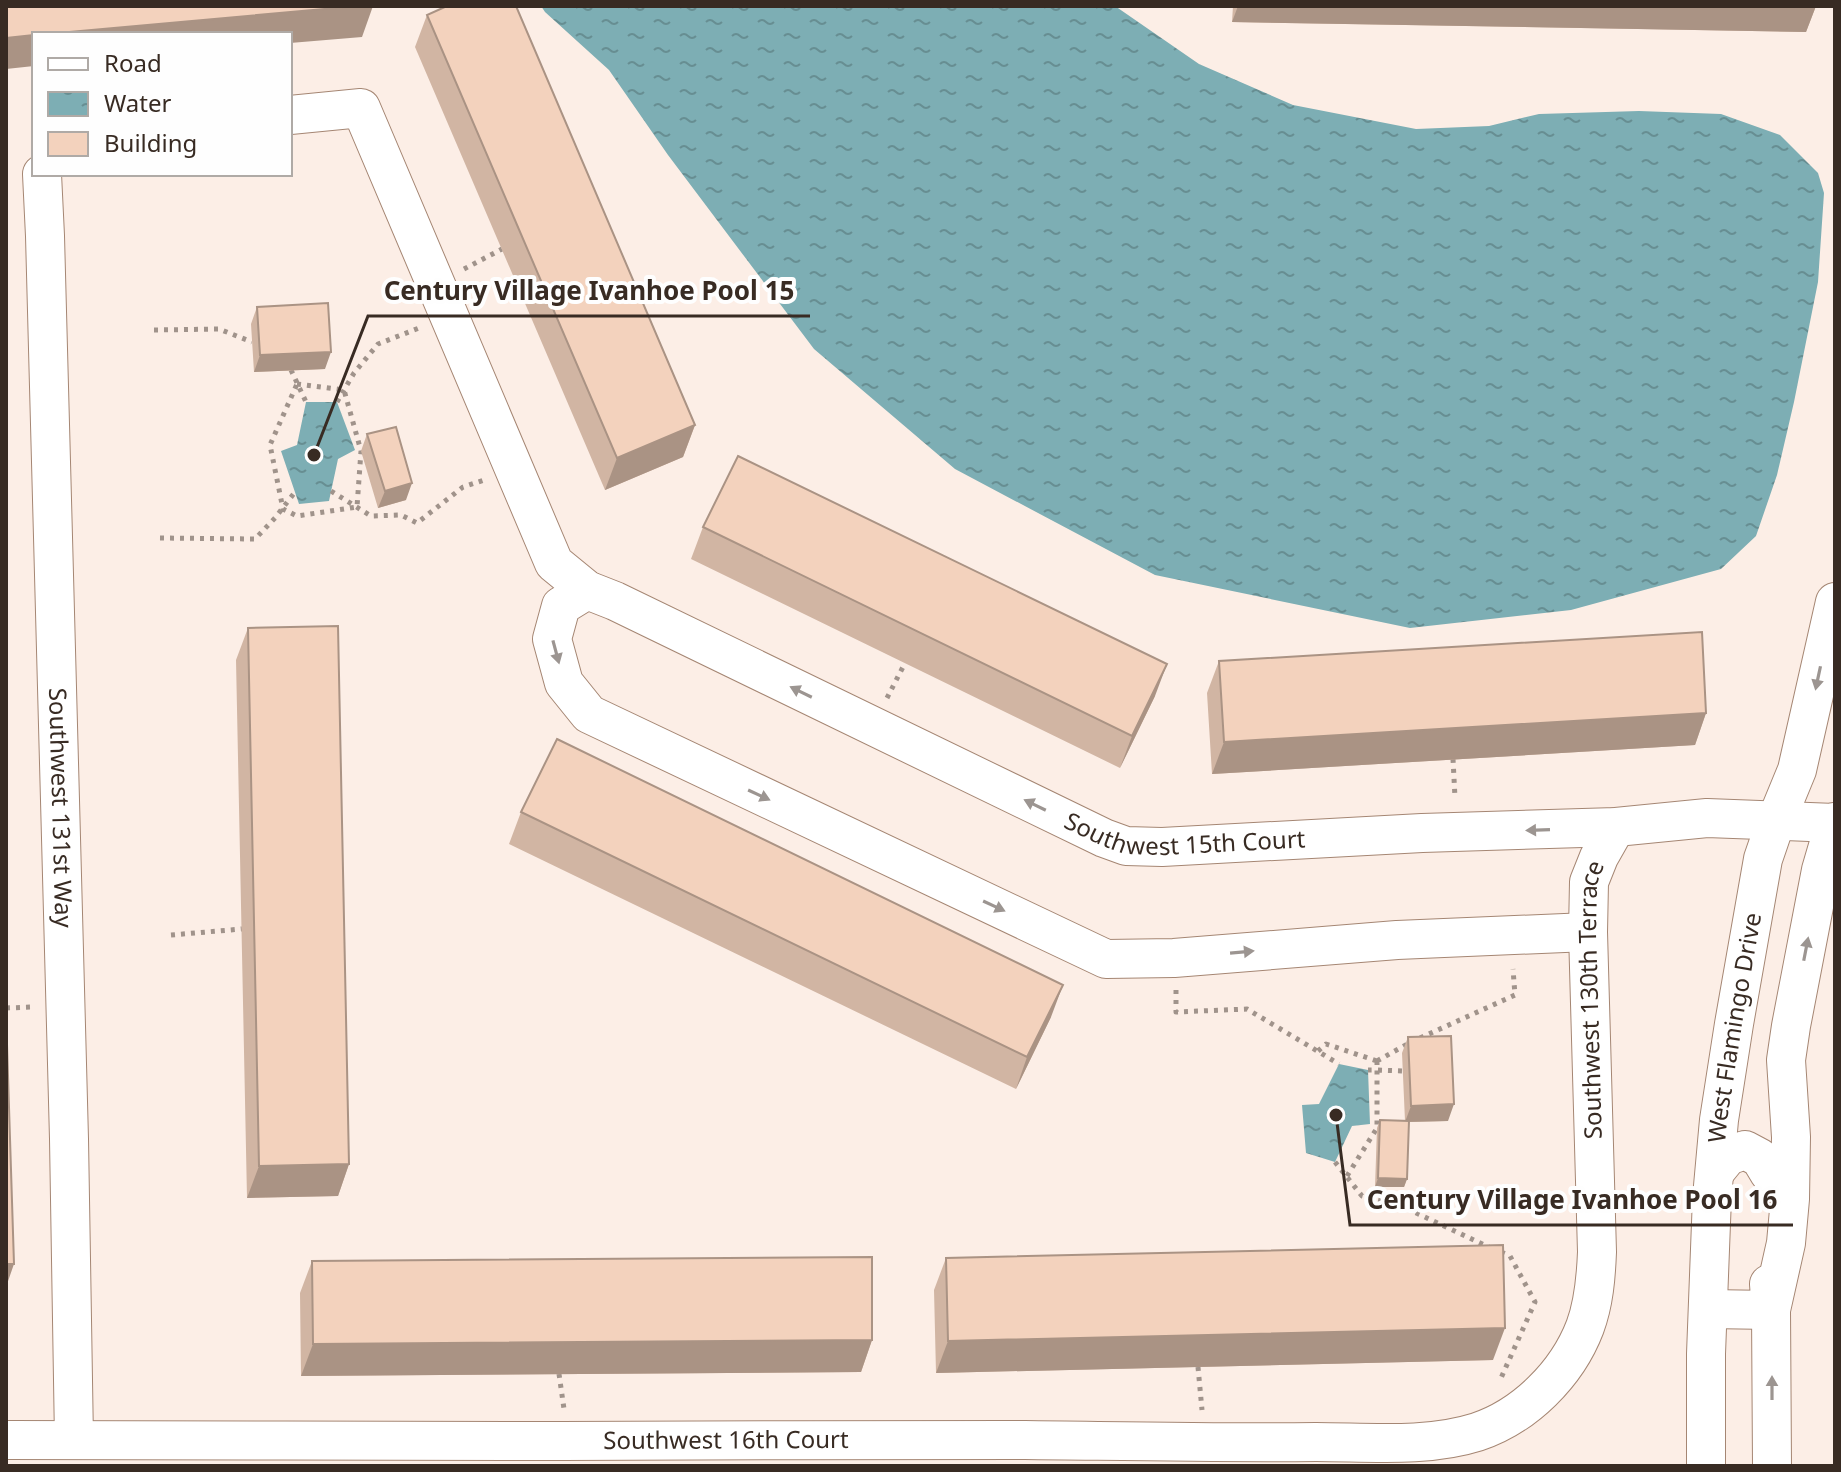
<svg xmlns="http://www.w3.org/2000/svg" width="1841" height="1472" viewBox="0 0 1841 1472" font-family="'Noto Sans',sans-serif">
  <style>
    .water { fill: url(#water-ripples) }
    .lines { fill: none; stroke-linecap: round; stroke-linejoin: round }
    .minor-casing { stroke: #a58673; stroke-width: 40 }
    .path { stroke: #a0938b; stroke-width: 5; stroke-dasharray: 4 6; stroke-linecap: butt }
    .minor { stroke: #fff; stroke-width: 38 }
    .wall { fill: #d1b5a3 }
    .shaded-wall { fill: #aa9384 }
    .building { fill: #f3d2bd; stroke: #aa9384; stroke-width: 2 }
    .oneway { fill: #9c9591 }
    .labels { text-anchor: middle; stroke-width: 8; stroke-linejoin: round; paint-order: stroke }
    .street-label { font-size: 24px; fill: #382b23; stroke: #fefefe }
    .leader { fill: none; stroke: #382b23; stroke-width: 3 }
    .callout-dot { fill: #382b23; stroke: #fefefe; stroke-width: 3 }
    .callout-label { font-size: 26px; text-anchor: middle; font-weight: bold; fill: #382b23; stroke: #fefefe; stroke-width: 8; stroke-linejoin: round; paint-order: stroke }
  </style>
  <defs>
    <pattern id="water-ripples" width="26" height="14" patternUnits="userSpaceOnUse" patternTransform="scale(2)"><rect width="26" height="14" fill="#7daeb4"/><path d="M2 4q2-2 4 0t4 0M15 11q2-2 4 0t4 0" fill="none" stroke="#678e92"/></pattern>
  </defs>
  <rect width="100%" height="100%" fill="#fceee6"/>
  <path class="water" d="M541,6H1115L1199,64L1293,105L1416,129L1489,126L1539,114L1639,111L1721,114L1780,135L1818,173L1824,193L1818,282L1794,402L1777,475L1756,536L1721,569L1571,610L1410,628L1155,575L955,469L814,349L668,155L609,70L545,12Z
    M306,402H337L355,450L338,459L329,501L299,504L281,451L297,445Z
    M1339,1064L1368,1070L1370,1124L1352,1126L1335,1162L1306,1153L1302,1105L1319,1104Z"/>
  <g class="lines">
    <defs>
      <g id="minor">
        <path id="s1" d="M290,115L361,108L554,563L587,590L615,601L1104,838L1126,846L1162,847L1422,833L1616,827L1707,818L1835,823"/>
        <path id="s2" d="M42,174L45,236L69,1139L74,1440"/>
        <path d="M587,590L561,606L552,639L564,683L589,714L1106,959L1174,958L1397,940L1588,932"/>
        <path d="M1715,1172L1728,1156L1745,1150L1760,1158L1769,1173"/>
        <path d="M1709,1309L1771,1310L1769,1284"/>
        <path id="s3" d="M6,1440C191,1440 377,1441 562,1441C716,1441 871,1439 1025,1440C1122,1441 1219,1443 1316,1442C1368,1442 1427,1448 1477,1432C1525,1416 1567,1374 1585,1327C1594,1303 1596,1277 1597,1252L1588,932L1589,882L1599,857L1616,827"/>
        <path id="s4" d="M1706,1466V1354L1712,1197L1719,1120L1734,1024L1763,859L1776,821L1797,770L1835,602"/>
        <path d="M1772,1466L1771,1310L1786,1243L1790,1199L1791,1137L1786,1060L1791,1026L1821,870L1835,822"/>
      </g>
    </defs>
    <use href="#minor" class="minor-casing"/>
    <path class="path" d="M464,269L502,249
      M154,330L219,329L252,342
      M291,370L306,402
      M297,384L344,390L361,451L357,507L297,516L283,509L270,445Z
      M337,402L354,373L378,344L419,328
      M331,491L371,516L401,515L417,523L463,487L484,480
      M160,538L255,539L275,518L295,492
      M887,698L905,663
      M1453,759L1455,798
      M171,935L242,929
      M1176,990V1012L1247,1009L1339,1064
      M6,1008L33,1007
      M1420,1038L1515,995L1513,969
      M1318,1051L1326,1044L1377,1061
      M1377,1061L1411,1042
      M1377,1061V1070L1403,1071
      M1335,1162L1362,1196L1399,1205L1491,1248
      M1347,1176L1377,1128V1070H1368
      M1501,1252L1510,1256L1535,1302L1501,1378
      M1198,1367L1202,1410
      M559,1374L564,1409"/>
    <use href="#minor" class="minor"/>
  </g>
  <path class="wall" d="M1233,6H1816L1806,32L1232,22Z
    M427,15L695,425L683,457L605,490L415,47Z
    M257,307L325,369L254,372L251,324Z
    M367,434L406,500L378,508L361,451Z
    M703,527L1155,696L1120,768L691,559Z
    M248,628L349,1164L338,1196L247,1198L236,660Z
    M1219,661L1706,713L1695,745L1212,774L1207,693Z
    M521,812L1051,1017L1016,1089L509,844Z
    M1408,1037L1448,1121L1409,1122L1407,1179L1404,1187H1375L1377,1128L1380,1120L1405,1121L1402,1053Z
    M946,1258L1493,1360L936,1373L934,1290Z
    M312,1261L872,1340L861,1372L301,1376L300,1293Z"/>
  <path class="shaded-wall" d="M358,6H373L362,37L290,43V34H47Z
    M1238,6H1816L1806,32L1232,22Z
    M34,35V66L6,69V38Z
    M331,352L325,369L254,372L260,355Z
    M695,425L683,457L605,490L617,458Z
    M412,483L406,500L378,508L385,491Z
    M1167,664L1155,696L1120,768L1132,736Z
    M1706,713L1695,745L1212,774L1224,742Z
    M1063,985L1051,1017L1016,1089L1027,1057Z
    M1454,1104L1448,1121L1405,1122L1411,1106Z
    M349,1164L338,1196L247,1198L259,1166Z
    M1378,1178L1407,1179L1404,1187H1375Z
    M6,1264H14L6,1287Z
    M1505,1328L1493,1360L936,1373L948,1341Z
    M872,1340L861,1372L301,1376L313,1344Z"/>
  <path class="building" d="M6,6H358L47,34H34V35L6,38Z
    M447,6H516L695,425L617,458L427,15Z
    M328,303L331,352L260,355L257,307Z
    M396,427L412,483L385,491L367,434Z
    M738,456L1167,664L1132,736L703,527Z
    M338,626L349,1164L259,1166L248,628Z
    M1702,632L1706,713L1224,742L1219,661Z
    M557,739L1063,985L1027,1057L521,812Z
    M6,1013L14,1264H6Z
    M1451,1036L1454,1104L1411,1106L1408,1037Z
    M1380,1120L1409,1121L1407,1179L1378,1178Z
    M1503,1245L1505,1328L948,1341L946,1258Z
    M872,1257V1340L313,1344L312,1261Z"/>
  <defs><path id="oneway-solid" d="M-6-.8H1V-3.2L6.5 0L1 3.2V.8H-6Z" transform="scale(2)"/></defs>
  <g class="oneway">
    <use href="#oneway-solid" transform="translate(556 652) rotate(75)"/>
    <use href="#oneway-solid" transform="translate(1818 678) rotate(102)"/>
    <use href="#oneway-solid" transform="translate(801 692) rotate(-154)"/>
    <use href="#oneway-solid" transform="translate(759 795) rotate(25)"/>
    <use href="#oneway-solid" transform="translate(1035 805) rotate(-154)"/>
    <use href="#oneway-solid" transform="translate(1538 830) rotate(178)"/>
    <use href="#oneway-solid" transform="translate(994 906) rotate(25)"/>
    <use href="#oneway-solid" transform="translate(1806 949) rotate(-79)"/>
    <use href="#oneway-solid" transform="translate(1242 952) rotate(-5)"/>
    <use href="#oneway-solid" transform="translate(1772 1388) rotate(-90)"/>
  </g>
  <g class="labels">
    <g class="street-label">
      <text dy="8" stroke="none"><textPath href="#s2" startOffset="634">Southwest 131st Way</textPath></text>
      <text dy="8" stroke="none"><textPath href="#s1" startOffset="1262">Southwest 15th Court</textPath></text>
      <text dy="8" stroke="none"><textPath href="#s3" startOffset="1956">Southwest 130th Terrace</textPath></text>
      <text dy="8" stroke="none"><textPath href="#s4" startOffset="440">West Flamingo Drive</textPath></text>
      <text dy="8" stroke="none"><textPath href="#s3" startOffset="720">Southwest 16th Court</textPath></text>
    </g>
  </g>
  <path class="leader" d="M314 455L368 316H810M1336 1115L1350 1225H1793"/>
  <g class="callout-dot">
    <circle cx="314" cy="455" r="8"/>
    <circle cx="1336" cy="1115" r="8"/>
  </g>
  <g class="callout-label">
    <text x="589" y="300">Century Village Ivanhoe Pool 15</text>
    <text x="1572" y="1209">Century Village Ivanhoe Pool 16</text>
  </g>
  <rect width="1841" height="1472" fill="none" stroke="#382b23" stroke-width="16"/>
  <rect x="32" y="32" width="260" height="144" fill="#fefefe" stroke="#afaaa6" stroke-width="2"/>
  <rect x="48" y="58" width="40" height="12" fill="#ffffff" stroke="#afaaa6" stroke-width="2"/>
  <text x="104" y="72" font-size="24" fill="#382b23">Road</text>
  <rect x="48" y="92" width="40" height="24" fill="url(#water-ripples)" stroke="#afaaa6" stroke-width="2"/>
  <text x="104" y="112" font-size="24" fill="#382b23">Water</text>
  <rect x="48" y="132" width="40" height="24" fill="#f3d2bd" stroke="#afaaa6" stroke-width="2"/>
  <text x="104" y="152" font-size="24" fill="#382b23">Building</text>
</svg>
